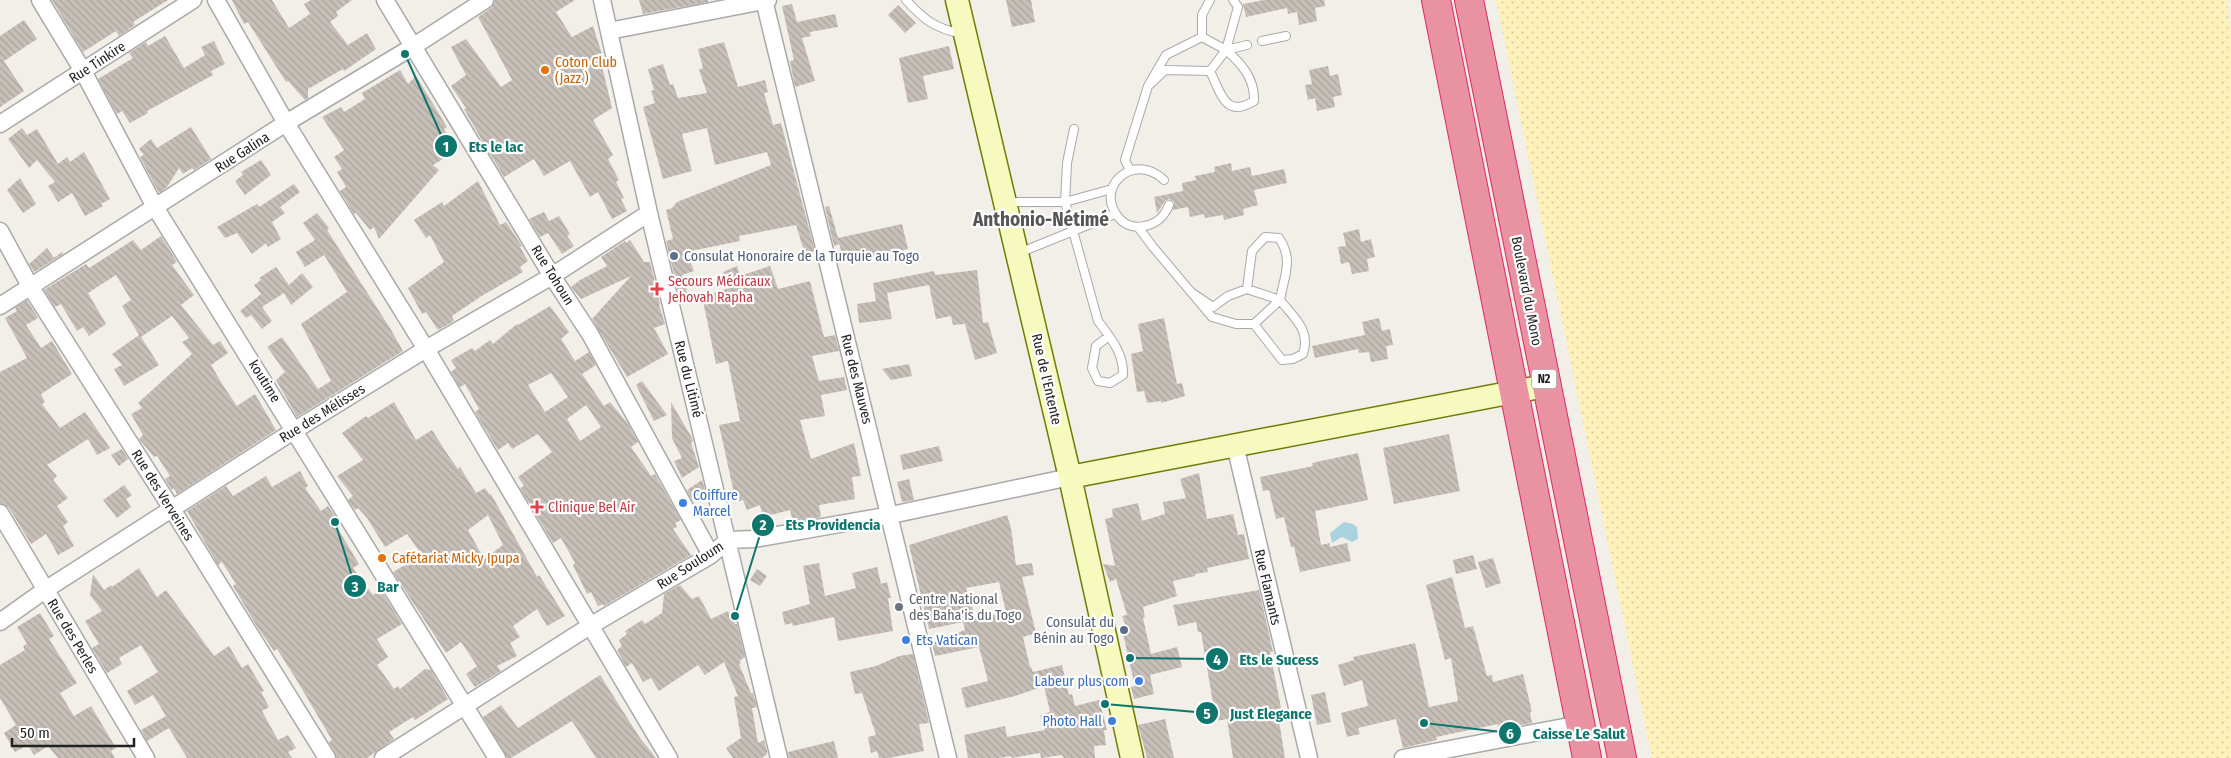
<svg xmlns="http://www.w3.org/2000/svg" width="2231" height="758" viewBox="0 0 2231 758" font-family="'Fira Sans Condensed',sans-serif">
  <style>
    .sand { fill: url(#sand-dots) }
    .water { fill: #aad3df }
    .building { fill: url(#building-back-hatch); fill-rule: evenodd }
    .lines { fill: none; stroke-linecap: round; stroke-linejoin: round }
    .lane-casing { stroke: #a9a9a9; stroke-width: 10 }
    .street-casing { stroke: #a9a9a9; stroke-width: 19 }
    .secondary-casing { stroke: #707d05; stroke-width: 25 }
    .highway-casing { stroke: #dc2a67; stroke-width: 30 }
    .lane { stroke: #fff; stroke-width: 8 }
    .street { stroke: #fff; stroke-width: 16 }
    .secondary { stroke: #f7fabf; stroke-width: 22 }
    .highway { stroke: #e892a2; stroke-width: 28 }
    .food-dot { fill: #e8710a; stroke: #fff; stroke-width: 2 }
    .service-dot { fill: #5c6f8a; stroke: #fff; stroke-width: 2 }
    .health-dot { fill: #e0444e; stroke: #fff; stroke-width: 2 }
    .shop-dot { fill: #3f7fe0; stroke: #fff; stroke-width: 2 }
    .worship-dot { fill: #6b7280; stroke: #fff; stroke-width: 2 }
    .labels { text-anchor: middle; stroke-width: 4.5; stroke-linejoin: round; paint-order: stroke }
    .shield { fill: #fff; stroke: #646464; stroke-width: 1 }
    .shield-label { font-size: 12px; font-weight: bold; fill: #222 }
    .street-label { font-size: 14px; fill: #222; stroke: #fff }
    .food-label { font-size: 14px; fill: #c56008; stroke: #fff; text-anchor: start }
    .service-label { font-size: 14px; fill: #4e5e75; stroke: #fff; text-anchor: start }
    .health-label { font-size: 14px; fill: #be3a42; stroke: #fff; text-anchor: start }
    .shop-label { font-size: 14px; fill: #366cbe; stroke: #fff; text-anchor: start }
    .worship-label { font-size: 14px; fill: #5b616d; stroke: #fff; text-anchor: start }
    .district-label { font-size: 19px; font-weight: bold; fill: #555; stroke: #fff }
    .leader { fill: none; stroke: #0f766e; stroke-width: 2 }
    .callout-dot { fill: #0f766e; stroke: #fff; stroke-width: 2 }
    .mark-label { font-size: 15px; text-anchor: middle; font-weight: bold; fill: #fff }
    .callout-label { font-size: 15px; text-anchor: middle; font-weight: bold; fill: #0f766e; stroke: #fff; stroke-width: 4.5; stroke-linejoin: round; paint-order: stroke }
  </style>
  <defs>
    <pattern id="sand-dots" width="8" height="8" patternUnits="userSpaceOnUse" patternTransform="scale(1.25)"><rect width="8" height="8" fill="#fff1ba"/><path d="M2 2h.1M6 6h.1" fill="none" stroke="#dacea0" stroke-width="1.8" stroke-linecap="round"/></pattern>
    <pattern id="building-back-hatch" width="6" height="6" patternUnits="userSpaceOnUse" patternTransform="scale(1.25)"><rect width="6" height="6" fill="#c7bfb8"/><path d="M-1 5l2 2M0 0l6 6M5-1l2 2" fill="none" stroke="#aba49e"/></pattern>
  </defs>
  <rect width="100%" height="100%" fill="#f2efe9"/>
  <path class="sand" d="M1496,0H2227L2231,32V758H1652Z"/>
  <path class="water" d="M1344,522L1353,524L1357,527L1358,539L1352,542L1342,537L1332,543L1330,533Z"/>
  <path class="building" d="M52,0H168L133,22L135,25L119,36L116,31L83,52Z
    M232,0H272L289,28L310,14L304,4L311,0H352L336,12L338,16L330,22L348,45L367,33L376,49L344,71L343,69L308,89V98L305,100L288,81L286,82L248,22L244,24Z
    M495,0H575L556,12L572,37L593,26L603,57L600,58L612,108L593,120L613,155L608,159L619,180L616,182L624,198L621,199L627,211L612,219L598,192L590,197L570,161L544,176L534,159L504,177L487,149L464,109L466,108L451,86L466,75L451,47L466,39L501,87L512,80L478,17L491,8Z
    M639,0H708V2L643,14Z
    M1006,0H1031L1035,22L1012,27Z
    M1264,0H1324L1325,6L1315,8L1317,21L1299,25L1297,12L1288,14L1287,8L1246,17L1243,4Z
    M792,4L797,22L835,14L838,27L810,32L811,36L802,38L815,81L795,87L790,61L794,60L782,6Z
    M898,5L916,23L905,33L888,15Z
    M24,20L37,39L4,61L24,91L0,107V36Z
    M165,36L184,68L205,55L201,47L214,41L225,64L211,71L213,75L147,111L148,113L130,123L122,111L117,114L98,79L133,58L129,53L146,42L148,46Z
    M724,42L738,87L765,80L768,92L764,93L773,125L781,123L815,251L805,254L796,225L739,236L740,241L686,252L694,271L682,275L688,296L680,299L666,241L673,239L666,210L672,208L677,202L771,165L767,152L715,165L707,128L682,134L692,171L663,179L643,107L655,103L651,91L654,90L648,69L663,64L670,85L673,84L678,98L707,93L699,70L703,68L698,49Z
    M949,46L954,69L923,76L928,99L908,103L899,58Z
    M1328,66L1330,76L1338,74L1342,95L1333,97L1335,107L1317,111L1315,98L1308,100L1305,85L1312,84L1309,70Z
    M400,70L408,84L416,76L447,127L444,129L456,151L433,165L439,170L379,239L374,227L370,230L356,213L354,214L340,191L346,187L337,172L342,169L334,157L344,150L322,117L341,107L344,112L365,99L362,93Z
    M191,127L211,159L194,170L192,168L183,174L179,168L167,187L159,193L140,157L144,155L139,149L151,139L157,148Z
    M22,128L27,135L37,129L58,164L67,157L70,162L84,152L110,199L101,204L103,206L85,216L72,193L58,202L48,186L55,182L37,160L29,168L8,139Z
    M261,160L271,175L245,195L235,181L243,175L241,172Z
    M1231,163L1232,171L1250,167L1252,176L1284,169L1287,183L1254,190L1258,205L1243,209L1244,215L1224,220L1223,215L1205,218L1204,214L1190,217L1188,207L1173,210L1174,202L1169,199L1165,201L1157,213L1154,197L1183,191L1182,183L1196,180L1195,176L1215,172L1214,167Z
    M20,178L36,204L23,213L7,190Z
    M478,181L500,225L506,222L522,246L520,247L528,261L520,267L523,272L480,297L452,316L454,321L438,330L426,312L422,314L408,288L444,262L430,235L426,238L414,220L442,202L444,206Z
    M294,184L300,192L280,207L285,213L272,222L281,239L268,247L266,243L252,254L237,233L225,238L217,227L257,204L259,207Z
    M829,206L838,238L902,224L908,249L865,258L864,252L844,259L839,244L834,246L825,207Z
    M544,212L549,221L559,216L570,234L567,236L574,246L562,254L548,233L540,237L529,219Z
    M317,213L329,228L327,230L390,328L403,351L297,417L276,380L285,372L267,347L282,337L318,389L331,381L301,324L347,292L324,255L305,267L296,252L315,240L303,223Z
    M1359,229L1361,242L1371,239L1375,257L1367,259L1369,271L1352,274L1349,262L1341,264L1338,247L1346,246L1343,233Z
    M161,236L177,262L172,265L194,295L181,305L213,345L220,341L228,353L211,365L224,387L237,406L255,394L276,430L177,494L174,488L172,490L165,479L170,476L157,456L154,457L139,439L143,435L131,414L142,408L138,403L192,354L182,342L189,338L172,316L141,337L159,365L124,386L114,369L122,365L112,354L139,335L122,306L131,300L116,275L88,293L106,324L89,336L83,327L77,331L61,304L55,307L44,290L86,264L89,268L133,240L141,250Z
    M630,240L644,262H650L660,304L659,305L665,324L654,328L668,354L627,377L592,319L631,276L581,299L571,287L580,280L607,266L601,257L625,241L626,243Z
    M47,248L54,258L62,252L63,254L34,272L29,264Z
    M737,266L740,276L770,266L778,289L810,281L824,337L835,335L839,351L812,356L819,381L844,377L847,390L821,395L825,416L800,420L811,459L854,443L861,476L852,477L855,499L819,505L821,517L793,522L790,510L763,517L760,505L747,510L743,500L736,502L719,425L740,421L728,361L716,364L702,296L730,288L723,272Z
    M276,267L289,285L302,273L313,287L291,305L284,293L262,307L272,321L262,329L251,315L246,318L240,311L261,294L254,285L261,280L259,278Z
    M977,270L983,323L988,322L997,353L975,360L965,324L953,325L951,316L936,319L929,285L887,293L892,319L859,323L857,304L876,301L873,283L934,271L935,275Z
    M27,300L38,318L26,325L41,348L52,341L72,374L41,394L45,402L42,404L60,428L85,412L110,448L97,455L88,439L47,465L57,476L53,480L68,498L57,506L68,522L63,526L74,546L58,555L46,534L31,544L9,508L0,503V372L27,358L5,318L17,311L15,308Z
    M550,306L569,332L561,339L575,361L589,352L596,365L582,374L604,406L610,402L628,424L638,442L631,447L651,476L655,474L681,520L675,523L677,527L673,529L691,555L604,606L603,604L598,606L591,592L587,594L573,565L575,563L561,538L553,543L520,488L524,486L518,477L552,452L538,434L512,449L508,443L498,450L475,412L479,409L465,384L460,387L451,372L456,368L451,360L472,348L475,351L490,340L493,344L517,324L518,325ZM551,373L568,397L545,412L528,385ZM586,405L601,427L580,441L567,419Z
    M1164,318L1177,384L1182,383L1185,396L1161,403V401L1147,403L1144,391L1137,392L1131,354L1143,351L1138,324Z
    M1379,318L1382,331L1390,329L1393,345L1386,346L1388,359L1371,362L1369,352L1359,353L1358,349L1315,358L1312,346L1365,335L1362,322Z
    M909,364L912,376L891,380L882,369Z
    M642,381L667,415L654,421L636,385Z
    M394,402L416,440L432,430L448,455L458,469L460,467L476,493L485,488L490,495L491,494L537,577L539,575L565,616L547,626L537,609L513,626L520,637L510,643L517,656L497,666L501,671L475,687L466,674L477,666L461,642L446,653L393,572L422,555L407,534L385,547L367,518L358,508L355,510L348,500L353,496L337,476L363,460L342,433L366,416L368,418ZM488,515L503,545L484,559L468,530Z
    M671,402L692,438L693,441L691,443L699,467L682,478L674,461L682,458L672,438Z
    M1449,434L1460,491L1394,504L1383,448Z
    M939,446L943,461L903,470L900,455Z
    M122,449L128,459L119,466L111,455Z
    M1358,453L1368,500L1315,511L1321,545L1330,543V547L1347,543L1351,561L1300,572L1294,547H1291L1284,517L1276,519L1269,490L1263,491L1260,477L1313,466L1312,463Z
    M300,471L308,486L305,488L321,511L328,506L339,522L335,524L359,564L353,568L373,595L381,590L402,624L377,639L388,657L377,665L394,689L398,686L400,689L425,669L431,670L448,699L415,720L413,717L389,732L394,739L367,758H337L329,742L332,740L296,679L277,649L274,651L258,628L233,586L236,584L222,562L218,565L187,511L226,486L233,496L266,476L272,487Z
    M1199,473L1207,519L1233,514L1238,535L1244,534L1249,559L1207,568L1208,572L1195,574V576L1173,581L1177,596L1143,607L1145,617L1143,618L1151,654L1177,647L1182,667L1150,675L1154,694L1134,699L1131,687L1135,686L1121,625L1125,624L1122,616L1127,615L1116,579L1110,582L1103,564L1115,566L1105,519L1113,517L1112,509L1138,503L1142,521L1165,514L1163,502L1186,498L1180,479Z
    M909,479L914,500L902,502L897,482Z
    M702,480L705,490L692,500L687,490Z
    M124,485L132,495L126,499L131,507L117,518L103,500Z
    M1007,515L1011,528L1016,565L1032,563L1034,575L1022,577L1036,633L1023,637L1030,667H1031L1033,672L1062,665L1069,695L1072,694L1075,706L1099,700L1107,730H1104L1106,745L1094,746L1095,758H1064L1062,755L1041,758L1040,753L1012,758L1011,756L999,758H968L964,735L1005,726L1007,737L1045,730L1040,715L1050,712L1044,686L1015,696L966,708L961,688L988,681L979,647L935,656L932,643L965,630L963,622L929,629L909,545ZM999,582L1006,612L976,619L966,588Z
    M1473,555L1477,569L1456,574L1453,560Z
    M1493,558L1501,583L1486,588L1478,562Z
    M819,563L825,596L856,588L852,573L877,567L881,584L887,582L891,598H888L893,631L838,641L834,617L793,626L792,623L785,625L782,612L810,604L803,566Z
    M139,568L157,597L166,590L214,656L229,646L242,668L248,664L264,691L261,692L269,707L262,711L278,740L288,735L296,748L288,752L292,758H187L169,728L147,741L141,730L166,716L153,695L135,705L127,691L158,672L141,645L119,658L122,664L107,673L92,648L99,644L85,621L102,611L90,595L93,574L104,590L111,585L112,587Z
    M757,569L767,576L760,586L750,580Z
    M1452,577L1465,628L1473,626L1487,676L1492,675L1493,682L1523,674L1532,712H1530L1532,723L1499,729L1498,724L1436,737L1437,740L1403,748L1396,719L1358,728L1360,734L1347,737L1341,713L1368,706L1362,680L1344,686L1338,665L1354,660L1353,657L1415,643L1429,707L1458,701L1451,658L1445,660L1426,585Z
    M680,585L692,599L699,596L711,619L728,611L735,624H737L745,657L740,660L741,663L739,664L751,693H753L757,707L752,708L758,743L764,740L767,751V754L762,758H733L726,748L741,738L734,697L738,696L724,662L705,675L698,665L659,691L651,678L643,682L632,663L626,667L617,650L622,646L619,640L627,634L625,631L642,620L645,624L662,613L664,594Z
    M1259,590L1273,652H1270L1281,708L1277,709L1285,758H1233L1227,719L1216,721L1201,632H1198L1196,622L1178,626L1173,605Z
    M40,613L54,636L49,639L77,683L60,693L74,716L91,706L116,748L111,751L115,758H58L48,746L34,755L28,745L15,752L4,733L16,725L0,698V665L25,650L23,646L27,644L17,627Z
    M913,654L929,723L919,724L924,751L889,758H879L877,751L871,753L868,737L876,735L862,693L855,694L850,672L876,666L899,656Z
    M600,675L640,738L656,758H596L572,721L511,758H507L483,717L501,705L518,728Z
    M1325,692L1331,722L1317,725L1311,695Z
    M1165,719L1174,758H1147L1138,725Z
    M834,741L838,758H789L788,752Z"/>
  <g class="lines">
    <defs>
      <path id="lane" d="M906,0C925,21 935,28 962,34
        M1210,0L1202,15V37L1166,55L1148,86L1165,70L1210,71L1226,50C1242,64 1255,79 1254,101C1225,119 1221,93 1210,71
        M1202,37L1226,50L1247,45
        M1262,41L1286,36
        M1226,50L1238,7L1233,0
        M1074,129L1067,163L1065,202L1098,321C1110,337 1124,353 1123,375L1110,383L1098,381L1092,368L1096,346L1109,336
        M1130,170L1125,160L1148,86
        M1164,180C1133,150 1092,189 1120,219C1126,226 1136,228 1144,226C1157,224 1164,217 1169,205
        M1008,202H1065L1112,189
        M1138,227L1153,247L1212,317L1236,324H1254L1280,300L1247,289
        M1019,253L1115,214
        M1191,292L1213,307L1228,296L1247,289L1252,251L1265,237L1279,238C1294,260 1284,276 1280,300C1294,318 1311,330 1303,354L1293,359L1282,360L1254,324"/>
      <path id="street" d="M40,0L83,71L155,207L497,758
        M216,0L286,123L426,349L669,758
        M385,0L552,276L590,334L711,555
        M602,0L649,213L779,758
        M764,0L948,758
        M609,31L768,0
        M0,124L193,0
        M0,231L30,286L172,509L327,758
        M0,306L286,123L414,46L485,0
        M1235,445L1309,758
        M0,513L146,758
        M0,622L45,590L295,430L426,349L552,276L649,213
        M383,758L590,626L711,555L728,540L754,539L891,515L1070,477
        M1403,758L1580,724"/>
      <path id="secondary" d="M957,0L1070,477L1132,758
        M1070,477L1545,386"/>
      <path id="highway" d="M1436,0L1587,758
        M1469,0L1622,758"/>
    </defs>
    <use href="#lane" class="lane-casing"/>
    <use href="#street" class="street-casing"/>
    <use href="#secondary" class="secondary-casing"/>
    <use href="#highway" class="highway-casing"/>
    <use href="#lane" class="lane"/>
    <use href="#street" class="street"/>
    <use href="#secondary" class="secondary"/>
    <use href="#highway" class="highway"/>
  </g>
  <g class="food-dot">
    <circle cx="545" cy="70" r="5"/>
    <circle cx="382" cy="558" r="5"/>
  </g>
  <g class="service-dot">
    <circle cx="674" cy="256" r="5"/>
    <circle cx="1124" cy="630" r="5"/>
  </g>
  <g class="health-dot">
    <path d="M654.5 281.5h5v5h5v5h-5v5h-5v-5h-5v-5h5z"/>
    <path d="M534.5 499.5h5v5h5v5h-5v5h-5v-5h-5v-5h5z"/>
  </g>
  <g class="shop-dot">
    <circle cx="683" cy="503" r="5"/>
    <circle cx="906" cy="640" r="5"/>
    <circle cx="1139" cy="681" r="5"/>
    <circle cx="1112" cy="721" r="5"/>
  </g>
  <circle class="worship-dot" cx="899" cy="607" r="5"/>
  <g class="labels">
    <rect class="shield" x="1531.5" y="369.5" width="25" height="19" rx="4"/>
    <g class="shield-label">
      <text x="1544" y="383">N2</text>
    </g>
    <g class="street-label">
      <text transform="translate(97 62) rotate(-33)" y="5">Rue Tinkire</text>
      <text transform="translate(242 152) rotate(-33)" y="5">Rue Galina</text>
      <text transform="translate(553 275) rotate(58)" y="5">Rue Tohoun</text>
      <text transform="translate(1527 291) rotate(79)" y="5">Boulevard du Mono</text>
      <text transform="translate(689 379) rotate(76)" y="5">Rue du Litimé</text>
      <text transform="translate(857 379) rotate(76)" y="5">Rue des Mauves</text>
      <text transform="translate(1047 379) rotate(77)" y="5">Rue de l'Entente</text>
      <text transform="translate(265 381) rotate(58)" y="5">koutime</text>
      <text transform="translate(322 413) rotate(-32)" y="5">Rue des Mélisses</text>
      <text transform="translate(163 495) rotate(58)" y="5">Rue des Verveines</text>
      <text transform="translate(690 565) rotate(-33)" y="5">Rue Souloum</text>
      <text transform="translate(1268 587) rotate(77)" y="5">Rue Flamants</text>
      <text transform="translate(73 636) rotate(59)" y="5">Rue des Perles</text>
    </g>
    <g class="food-label">
      <text x="555" y="67">Coton Club<tspan x="555" dy="16">(Jazz )</tspan></text>
      <text x="392" y="563">Cafétariat Micky Ipupa</text>
    </g>
    <g class="service-label">
      <text x="684" y="261">Consulat Honoraire de la Turquie au Togo</text>
      <text x="1114" y="627" text-anchor="end">Consulat du<tspan x="1114" dy="16">Bénin au Togo</tspan></text>
    </g>
    <g class="health-label">
      <text x="668" y="286">Secours Médicaux<tspan x="668" dy="16">Jehovah Rapha</tspan></text>
      <text x="548" y="512">Clinique Bel Air</text>
    </g>
    <g class="shop-label">
      <text x="693" y="500">Coiffure<tspan x="693" dy="16">Marcel</tspan></text>
      <text x="916" y="645">Ets Vatican</text>
      <text x="1129" y="686" text-anchor="end">Labeur plus com</text>
      <text x="1102" y="726" text-anchor="end">Photo Hall</text>
    </g>
    <g class="worship-label">
      <text x="909" y="604">Centre National<tspan x="909" dy="16">des Baha'is du Togo</tspan></text>
    </g>
    <g class="district-label">
      <text x="1041" y="226">Anthonio-Nétimé</text>
    </g>
  </g>
  <path class="leader" d="M405 54L446 146M735 616L763 525M335 522L355 586M1130 658L1217 659M1105 704L1207 713M1424 723L1510 733"/>
  <g class="callout-dot">
    <circle cx="405" cy="54" r="5"/>
    <circle cx="735" cy="616" r="5"/>
    <circle cx="335" cy="522" r="5"/>
    <circle cx="1130" cy="658" r="5"/>
    <circle cx="1105" cy="704" r="5"/>
    <circle cx="1424" cy="723" r="5"/>
    <circle cx="446" cy="146" r="12"/>
    <circle cx="763" cy="525" r="12"/>
    <circle cx="355" cy="586" r="12"/>
    <circle cx="1217" cy="659" r="12"/>
    <circle cx="1207" cy="713" r="12"/>
    <circle cx="1510" cy="733" r="12"/>
  </g>
  <g class="mark-label">
    <text x="446" y="152">1</text>
    <text x="763" y="530">2</text>
    <text x="355" y="592">3</text>
    <text x="1217" y="665">4</text>
    <text x="1207" y="719">5</text>
    <text x="1510" y="739">6</text>
  </g>
  <g class="callout-label">
    <text x="496" y="152">Ets le lac</text>
    <text x="833" y="530">Ets Providencia</text>
    <text x="388" y="592">Bar</text>
    <text x="1279" y="665">Ets le Sucess</text>
    <text x="1271" y="719">Just Elegance</text>
    <text x="1579" y="739">Caisse Le Salut</text>
  </g>
  <path d="M12 738v8h122v-8" fill="none" stroke="#222222" stroke-width="2.5"/>
  <text x="20" y="738" font-size="15" fill="#222222" stroke="#ffffff" stroke-width="4" paint-order="stroke">50 m</text>
</svg>
